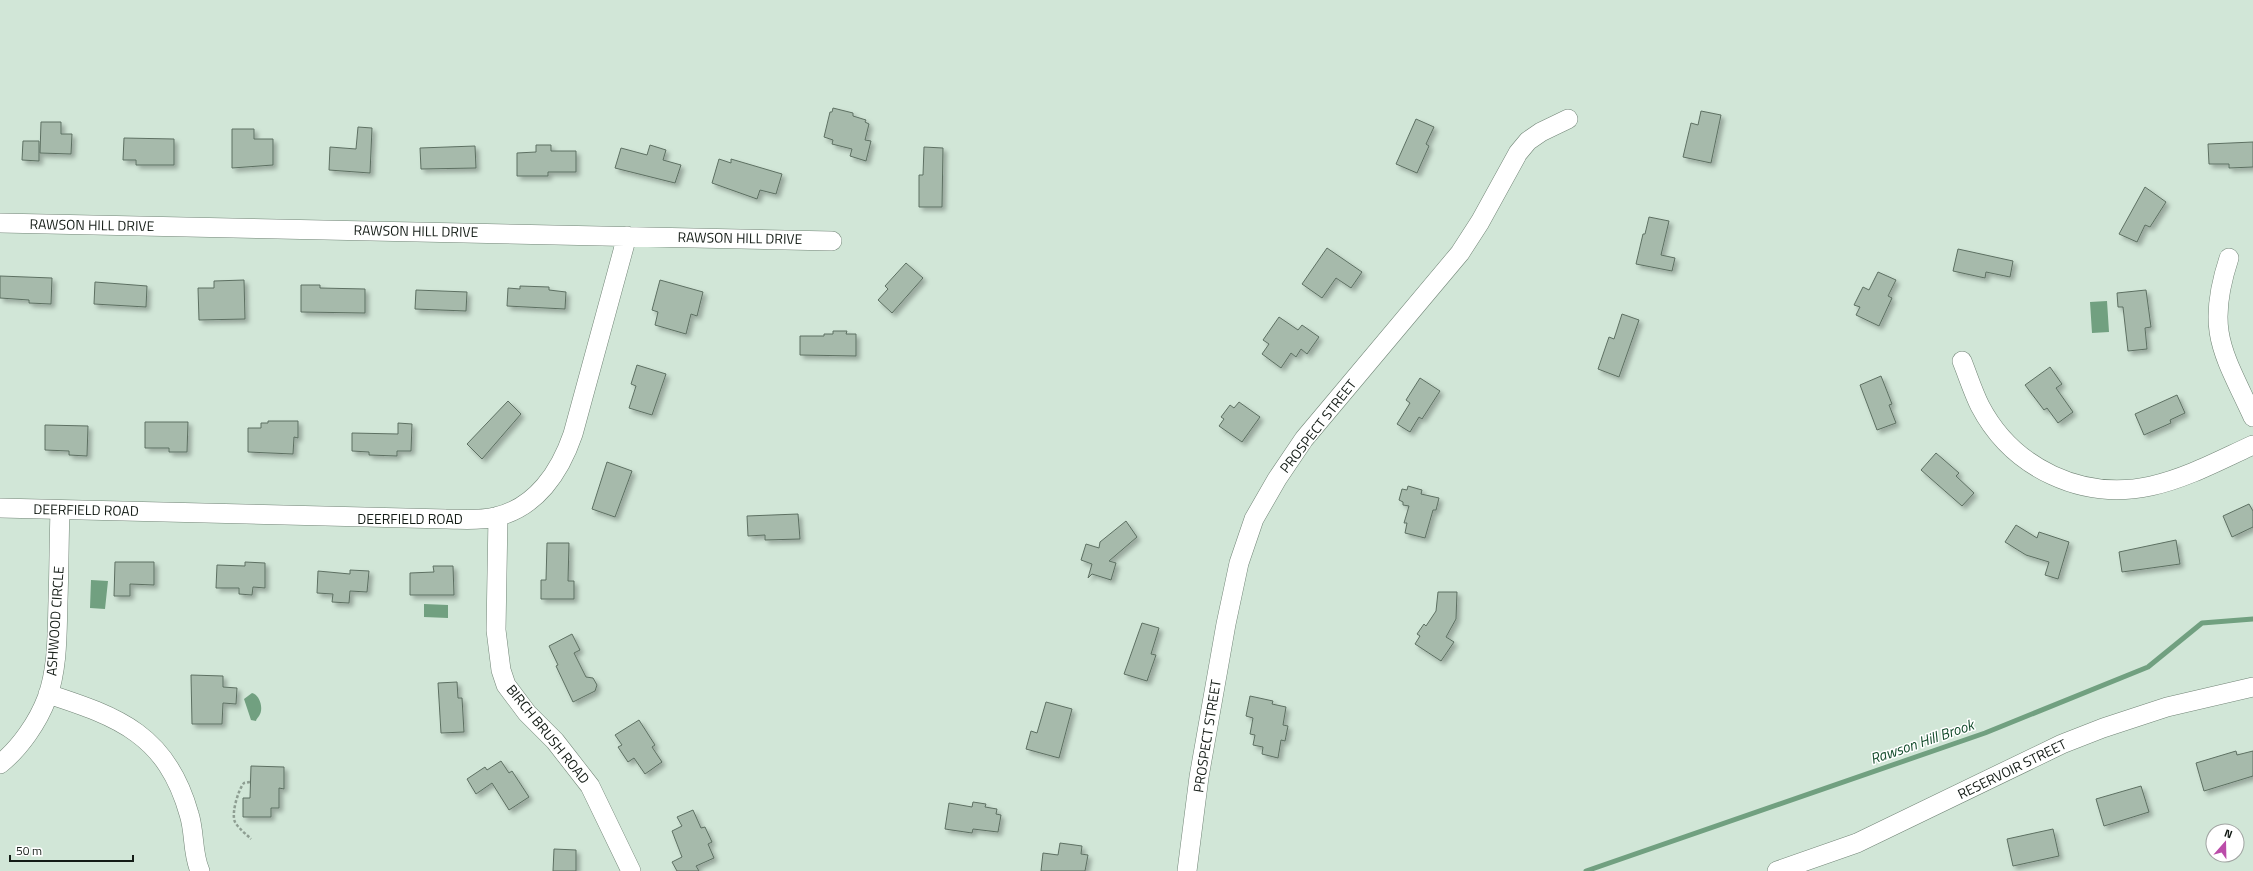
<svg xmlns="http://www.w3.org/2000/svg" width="2253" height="871" viewBox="0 0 2253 871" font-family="'Titillium Web',sans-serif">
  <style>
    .water { fill: #71a080 }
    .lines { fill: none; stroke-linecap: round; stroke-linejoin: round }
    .stream { stroke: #71a080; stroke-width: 5 }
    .building { fill: #a6baab; stroke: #5d7062; filter: url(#shadow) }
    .street-casing { stroke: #718476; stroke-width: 20 }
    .path { stroke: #8e9e92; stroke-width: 2.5; stroke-dasharray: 3 2; stroke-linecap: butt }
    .street { stroke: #fff; stroke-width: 19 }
    .labels { text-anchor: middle; stroke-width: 3; stroke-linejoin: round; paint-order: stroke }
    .street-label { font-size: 14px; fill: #141c16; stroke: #fff }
    .water-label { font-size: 15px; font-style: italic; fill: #154d2d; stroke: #fff }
  </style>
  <defs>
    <filter id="shadow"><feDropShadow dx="3.5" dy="3.5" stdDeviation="2" flood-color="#0004"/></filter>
  </defs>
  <rect width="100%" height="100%" fill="#d1e6d7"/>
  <path class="water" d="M2107,301L2109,332L2092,333L2090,302Z
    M91,580L108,581L105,609L90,608Z
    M424,604L448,605V618L424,617Z
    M252,693C260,695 264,709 259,716C258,718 256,719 256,721L251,720L244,699Z"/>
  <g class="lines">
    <path class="stream" d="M1586,871L1985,733L2148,667L2202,623L2253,619"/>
  </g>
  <path class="building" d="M833,108L853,113V116L866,120L865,122L869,124L865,140L871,141L866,161L850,156L852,149L832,144L833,140L824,137L830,112H832Z
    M1701,111L1721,115L1711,163L1683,157L1691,123L1698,125Z
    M1416,119L1434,127L1426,144L1429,146L1417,173L1396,164Z
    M41,122H61V134H72L71,154L40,153Z
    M358,127L372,128L370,173L329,170L330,147L356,149Z
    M232,129H254V139H273V165L232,168Z
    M124,138L174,139V165H136V160H123Z
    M23,141H39V161L22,160Z
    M2253,142V167L2229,168V164H2209L2208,144Z
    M536,145H551V151H576V172H548V176H517V153L536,152Z
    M650,145L666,150L663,160L681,165L675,183L615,168L621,148L647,155Z
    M475,146L476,168L421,169L420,148Z
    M924,147L943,148L942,207H919V175H923Z
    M719,159L731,163V159L782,174L776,194L760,190L757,199L712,183Z
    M2145,187L2166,202L2150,227L2145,225L2137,242L2119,234Z
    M1649,217L1669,221L1661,255L1675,258L1672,271L1636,264L1643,234H1645Z
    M1327,248L1362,272L1351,288L1336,278L1322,298L1302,284Z
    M1958,249L2013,261L2010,277L1986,272L1985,278L1953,271Z
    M906,263L923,278L892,313L878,300L888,289L885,286Z
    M1878,272L1896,280L1888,296L1892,298L1879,326L1856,315L1860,307L1854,305L1863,287L1869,290Z
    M0,276L52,278L51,304L29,303V300L0,298Z
    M244,280L245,319L199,320L198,288H214V281Z
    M660,280L703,292L697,316L691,314L686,334L655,325L658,312L652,310Z
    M95,282L147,286L146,307L94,304Z
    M301,285H320V288L365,289V313L301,312Z
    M520,286L549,287V290L566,292L565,309L507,306L508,288L520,289Z
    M416,290L467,292L466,311L415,309Z
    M2146,290L2151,327L2145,328L2147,349L2128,351L2123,307H2118L2117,293Z
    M1622,314L1639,320L1619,377L1598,369L1609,337L1614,339Z
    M1279,317L1298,330L1302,325L1319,337L1307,354L1301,349L1296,357L1291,353L1281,368L1262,354L1269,344L1263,340Z
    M833,331H847L846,334H856V356L800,355V336H824V334H833Z
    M637,365L666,374L652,415L629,408L636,386L631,384Z
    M2050,367L2062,384L2056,388L2073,412L2058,423L2047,408L2044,410L2025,385Z
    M1881,376L1892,404L1889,405L1896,423L1877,430L1860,385Z
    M1420,378L1440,391L1422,419L1419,417L1410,432L1397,424L1410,403L1406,400Z
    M2177,395L2185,413L2170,420L2171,423L2144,435L2135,414Z
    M508,401L521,414L482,459L467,444Z
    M1239,402L1260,417L1242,442L1219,426L1224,419L1221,417L1230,405L1234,408Z
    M268,421H298V438L294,437L293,454L248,452V428H261V423H268Z
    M145,422H188L187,452H169V448H145Z
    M398,423L412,424L411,451H397V456L369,455V452L352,451V433L398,434Z
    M45,425L88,426L87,456L69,455V451L45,450Z
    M1936,453L1959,473L1956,476L1974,493L1962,506L1921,470Z
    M607,462L632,471L615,517L592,509Z
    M1408,486L1422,490L1421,494L1439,498L1436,510H1433L1425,538L1405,533L1407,523H1404L1409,506L1403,505V502L1399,500L1402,489L1407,490Z
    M2249,504L2253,511V527L2232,537L2223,516Z
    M798,514L800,539L765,540V535L748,536L747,516Z
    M1126,521L1137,537L1109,561L1116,563L1111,580L1092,574L1088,578L1092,564L1081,560L1086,544L1099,548L1100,542Z
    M2016,525L2037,538L2039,532L2069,542L2058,579L2045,575L2049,562L2026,555L2005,542Z
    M2176,540L2180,564L2122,572L2119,552Z
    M547,543H569L568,581H574V599H541V580H546Z
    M115,562H154V585L130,584V596H114Z
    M245,562L265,563V588L253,587L252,595L239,594V588H216L217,565L245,566Z
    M433,566H453L454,595H410V573L434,572Z
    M350,570L369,571L367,592L350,591L349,603L332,602L333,594L317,593L318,571L350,574Z
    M1438,592H1457L1456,619L1446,637L1454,642L1441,661L1415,644L1420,636L1417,634L1424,624L1426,626L1436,611Z
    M1142,623L1159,628L1151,654L1156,655L1147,681L1124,674Z
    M572,634L580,650L574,653L586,677L593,678L597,685L595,691L573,702L556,666L558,665L549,646Z
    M191,675L223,676V687L237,688L236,704L223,703L222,724H192Z
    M457,682L458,698H462L464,732L441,733L438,683Z
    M1250,696L1273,701L1272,704L1286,707L1283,725L1288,726L1285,741L1281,740L1278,758L1262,754L1263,747L1253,745L1255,735L1250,734L1253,718L1246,716Z
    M1046,702L1072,709L1059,758L1026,749L1031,731L1037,733Z
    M639,720L655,745L652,747L662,762L645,774L634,758L628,762L618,747L622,745L615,735Z
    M2236,751L2237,755L2253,751V776L2204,791L2196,763Z
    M501,761L509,773L512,771L529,797L509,810L492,783L476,794L467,779L485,767L487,770Z
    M251,766L284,767V789L279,788V808H271V817H243V798H250Z
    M2141,786L2149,812L2104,826L2096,799Z
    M973,802L986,804L985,807L997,809L996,814L1001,815L998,832L973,829L972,833L945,829L949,803L972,807Z
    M693,810L701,828L705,827L712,842L708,844L714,858L696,866L699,871H677L672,862L682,857L672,831L682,826L677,817Z
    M2053,829L2059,856L2013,866L2007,839Z
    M1060,843L1082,846L1081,854L1088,855L1085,871H1041L1043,853L1058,855Z
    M554,849L576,850V871H553Z"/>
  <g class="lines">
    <defs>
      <path id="street" d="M0,223L832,241
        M2229,258C2205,331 2223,352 2253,417
        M1962,361C1968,376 1973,392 1980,406C2013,469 2083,501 2151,486C2187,478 2220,460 2253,445
        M0,508L446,519C461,519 479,521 495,517C536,508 560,472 573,434L627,236
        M498,516L496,630L501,670L506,685L527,713L555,741L590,786L631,871
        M48,694C119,717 167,735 189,814C195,832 192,853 200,871
        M0,764C20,748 38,722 47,698C58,668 57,633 58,601C59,571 59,541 60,510
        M1187,871L1199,777L1226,624L1239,563L1254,519L1277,479L1304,439L1460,253L1480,222L1518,153L1528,141L1541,132L1568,119
        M1777,871L1857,843L2062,744L2103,728L2167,707L2253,687"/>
    </defs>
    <use href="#street" class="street-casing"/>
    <path class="path" d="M250,782L244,783C238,790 231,814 235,822C239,829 246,834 251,839"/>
    <use href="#street" class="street"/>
  </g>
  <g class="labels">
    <g class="street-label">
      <text transform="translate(92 225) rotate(1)" y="5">RAWSON HILL DRIVE</text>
      <text transform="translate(416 231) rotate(1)" y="5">RAWSON HILL DRIVE</text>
      <text transform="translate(740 238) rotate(1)" y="5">RAWSON HILL DRIVE</text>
      <text transform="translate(1318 426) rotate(-52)" y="5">PROSPECT STREET</text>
      <text transform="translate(86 510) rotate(1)" y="5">DEERFIELD ROAD</text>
      <text x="410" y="524">DEERFIELD ROAD</text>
      <text transform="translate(55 621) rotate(-86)" y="5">ASHWOOD CIRCLE</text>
      <text transform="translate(548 734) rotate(51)" y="5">BIRCH BRUSH ROAD</text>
      <text transform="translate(1207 736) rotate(-81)" y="5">PROSPECT STREET</text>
      <text transform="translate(2012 769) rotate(-26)" y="5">RESERVOIR STREET</text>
    </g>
    <g class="water-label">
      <text transform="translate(1922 742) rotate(-19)" y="5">Rawson Hill Brook</text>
    </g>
  </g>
  <g transform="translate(2225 843) rotate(20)"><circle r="19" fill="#ffffff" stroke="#a1a4a2"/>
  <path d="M0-3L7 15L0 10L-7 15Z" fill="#bb4ca9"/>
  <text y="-6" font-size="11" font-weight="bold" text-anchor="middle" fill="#141c16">N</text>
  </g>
  <path d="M10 855v6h123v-6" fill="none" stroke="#141c16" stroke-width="2"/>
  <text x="16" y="855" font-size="12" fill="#141c16" stroke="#ffffff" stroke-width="3" paint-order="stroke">50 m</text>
</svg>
